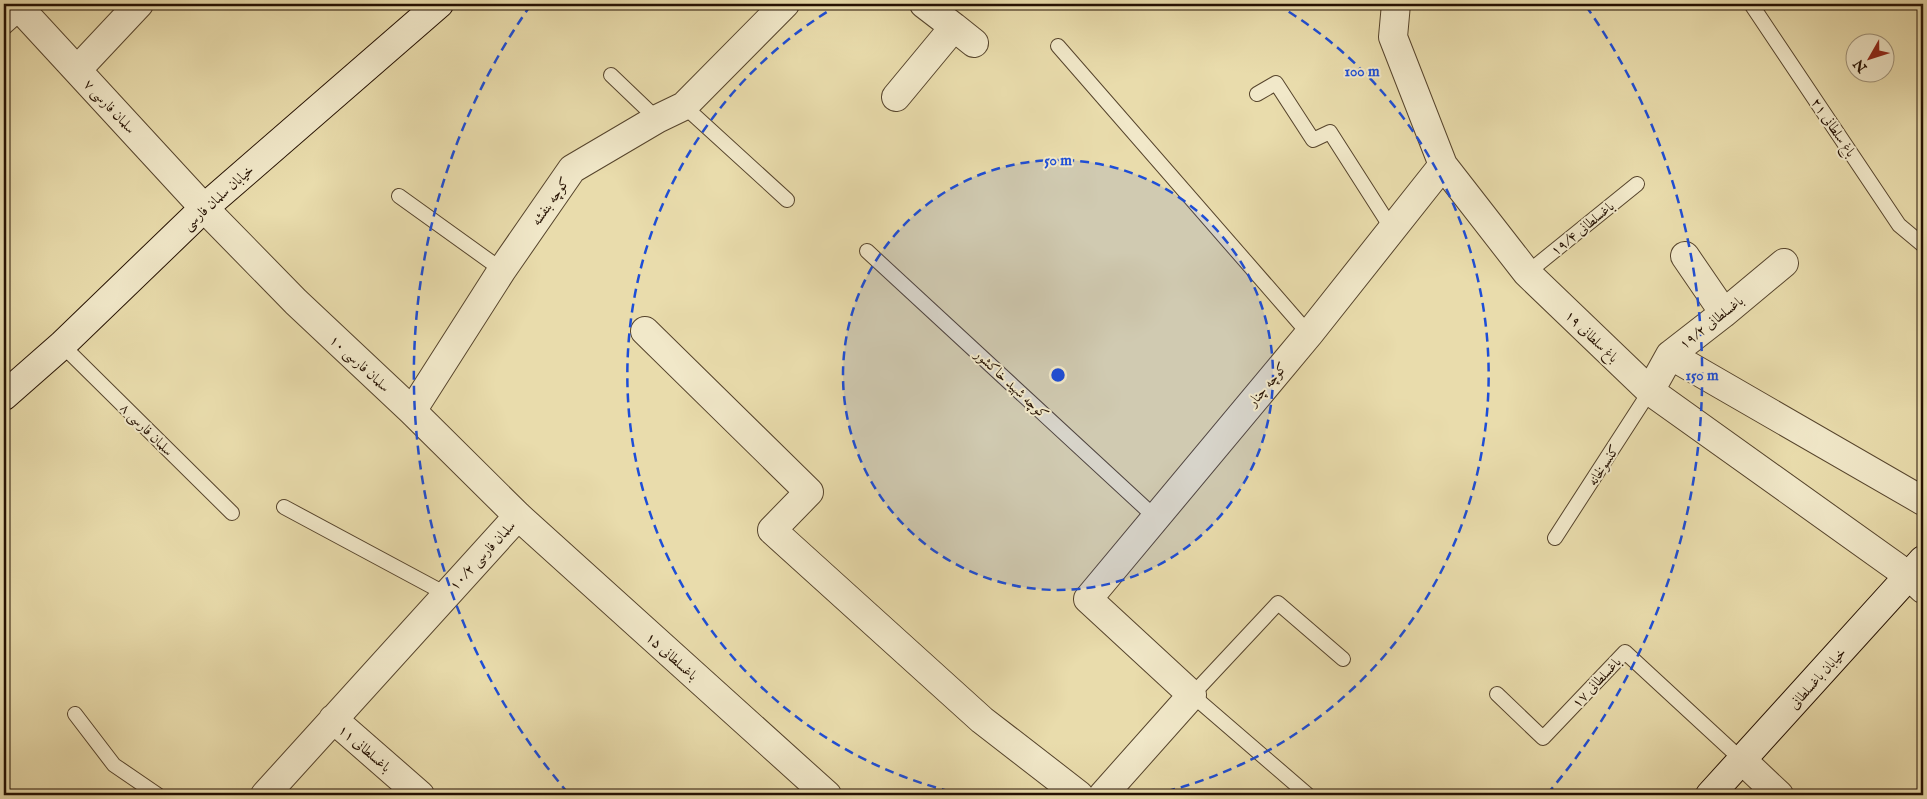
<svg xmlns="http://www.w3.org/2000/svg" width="1927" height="799" viewBox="0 0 1927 799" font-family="'IM FELL English',Amiri,serif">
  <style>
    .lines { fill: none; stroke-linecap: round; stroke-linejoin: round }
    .lane-casing { stroke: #56442c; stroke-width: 16 }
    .street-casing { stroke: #56442c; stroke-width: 30 }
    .secondary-casing { stroke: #251102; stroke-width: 30 }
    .lane { stroke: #f1e8c9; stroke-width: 14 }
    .street { stroke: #f1e8c9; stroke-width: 28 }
    .secondary { stroke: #f1e8c9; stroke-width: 28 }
    .ring { fill: none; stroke: #1d4ed8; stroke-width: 2.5; stroke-dasharray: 9 6 }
    .labels { text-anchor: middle; stroke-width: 4; stroke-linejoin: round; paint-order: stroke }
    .street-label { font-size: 14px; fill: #251102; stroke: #f1e8c9 }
    .centre { fill: #1d4ed8; stroke: #f1e8c9; stroke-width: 2.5 }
    .ring-label { font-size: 15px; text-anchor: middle; font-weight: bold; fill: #1d4ed8; stroke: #f1e8c9; stroke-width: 4; stroke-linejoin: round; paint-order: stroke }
  </style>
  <rect width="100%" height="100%" fill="#e9dcac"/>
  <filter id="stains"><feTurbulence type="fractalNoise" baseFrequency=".004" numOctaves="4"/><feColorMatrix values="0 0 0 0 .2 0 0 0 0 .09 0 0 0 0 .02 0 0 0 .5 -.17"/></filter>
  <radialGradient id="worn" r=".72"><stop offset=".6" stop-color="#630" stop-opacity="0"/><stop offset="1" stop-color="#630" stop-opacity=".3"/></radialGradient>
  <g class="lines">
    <defs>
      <path id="lane" d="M1751,4L1899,225L1923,245
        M4,28L23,11
        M1058,46L1309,334
        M611,75L657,119
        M1257,94L1276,83L1313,140L1330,132L1392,229
        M684,106L787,200
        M399,196L502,270
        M867,251L1156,518
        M1527,273L1637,184
        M62,345L232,513
        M284,507L446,594
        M1555,538L1650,391
        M1497,694L1543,738L1625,652L1742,760
        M75,714L114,765L158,795
        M1308,795L1192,695L1278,603L1343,659"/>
      <path id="street" d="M16,4L204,208L296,302L412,411L518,516L827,795
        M1396,4L1393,37L1443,165L1527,273L1650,391L1909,576L1923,589
        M954,27L974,43
        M77,70L139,4
        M896,97L954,27L924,4
        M1685,256L1724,313
        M645,331L809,492L772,530L982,720L1079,795
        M1670,355L1923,501
        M1650,391L1670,355L1724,313L1784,263
        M412,411L502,270L572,169L657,119L684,106L785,4
        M333,719L420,795
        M1742,760L1779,795
        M265,795L518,516
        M1103,795L1192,695L1088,599L1309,334L1443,165"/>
      <path id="secondary" d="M4,396L62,345L204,208L439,4
        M1710,795L1923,560"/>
    </defs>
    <use href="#lane" class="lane-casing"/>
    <use href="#street" class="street-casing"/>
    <use href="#secondary" class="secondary-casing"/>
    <use href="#lane" class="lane"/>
    <use href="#street" class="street"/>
    <use href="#secondary" class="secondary"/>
  </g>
  <circle cx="1058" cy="375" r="215" fill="#1d4ed8" fill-opacity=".12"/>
  <g class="ring">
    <circle cx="1058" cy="375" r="215"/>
    <path d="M965 795A430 430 0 0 1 840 4M1276 4A430 430 0 0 1 1151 795"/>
    <path d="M568 793A644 644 0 0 1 530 6M1586 6A644 644 0 0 1 1548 793"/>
  </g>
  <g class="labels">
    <g class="street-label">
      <text transform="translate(110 106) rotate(47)" y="5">سلمان فارسی ۷</text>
      <text transform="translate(1834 127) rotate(56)" y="5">باغ سلطانی ۲۱</text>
      <text transform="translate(218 197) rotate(-42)" y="5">خیابان سلمان فارسی</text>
      <text transform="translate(550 201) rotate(-55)" y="5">کوچه بنفشه</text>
      <text transform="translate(1582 228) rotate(-39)" y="5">باغسلطانی ۱۹/۴</text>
      <text transform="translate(1711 322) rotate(-38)" y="5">باغسلطانی ۱۹/۲</text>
      <text transform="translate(1592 336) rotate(44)" y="5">باغ سلطانی ۱۹</text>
      <text transform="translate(360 363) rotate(43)" y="5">سلمان فارسی ۱۰</text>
      <text transform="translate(1012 384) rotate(43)" y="5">کوچه شهید خاکشور</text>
      <text transform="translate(1267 384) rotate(-50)" y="5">کوچه چنار</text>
      <text transform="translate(147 429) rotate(45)" y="5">سلمان فارسی ۸</text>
      <text transform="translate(1603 465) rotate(-57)" y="5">کنسولخانه</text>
      <text transform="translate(482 555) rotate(-47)" y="5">سلمان فارسی ۱۰/۲</text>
      <text transform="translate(672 656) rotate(42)" y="5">باغسلطانی ۱۵</text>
      <text transform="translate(1817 678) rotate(-48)" y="5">خیابان باغسلطانی</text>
      <text transform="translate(1596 682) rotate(-46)" y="5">باغسلطانی ۱۷</text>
      <text transform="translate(365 748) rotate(41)" y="5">باغسلطانی ۱۱</text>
    </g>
  </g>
  <circle cx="1058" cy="375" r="8" class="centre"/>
  <g class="ring-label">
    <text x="1362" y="76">100 m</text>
    <text x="1058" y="165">50 m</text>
    <text x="1702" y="380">150 m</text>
  </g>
  <rect width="1927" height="799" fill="none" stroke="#e9dcac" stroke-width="20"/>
  <rect x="5" y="5" width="1917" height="789" fill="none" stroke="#251102" stroke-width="2.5"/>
  <rect x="10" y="10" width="1907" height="779" fill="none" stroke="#251102"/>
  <g transform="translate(1870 58) rotate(231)"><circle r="24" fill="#f1e8c9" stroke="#9f9279"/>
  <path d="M0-4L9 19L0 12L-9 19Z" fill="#8f2418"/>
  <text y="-8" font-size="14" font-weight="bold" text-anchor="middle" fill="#251102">N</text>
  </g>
  <rect width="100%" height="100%" filter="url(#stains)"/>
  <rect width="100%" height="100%" fill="url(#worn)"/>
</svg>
